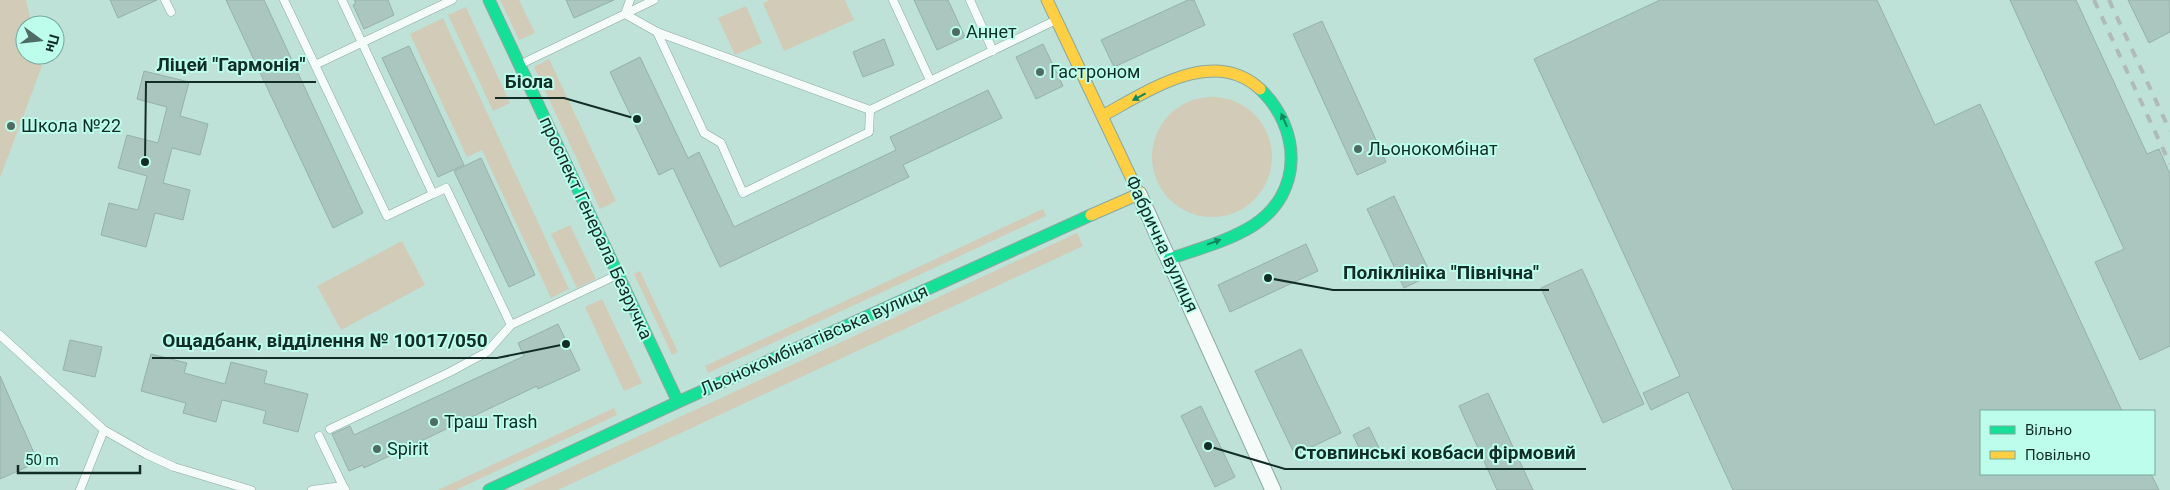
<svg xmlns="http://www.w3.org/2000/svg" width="2170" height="490" viewBox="0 0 2170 490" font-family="Roboto,sans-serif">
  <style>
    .green { fill: #d2cbb8 }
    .building { fill: #aac6be; stroke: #95b1a9 }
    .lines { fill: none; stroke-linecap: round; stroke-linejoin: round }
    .lane-casing { stroke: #8ba8a0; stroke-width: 9 }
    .street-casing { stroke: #8ba8a0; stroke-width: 17 }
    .fast-casing { stroke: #8ba8a0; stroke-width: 13 }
    .slow-casing { stroke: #8ba8a0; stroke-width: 13 }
    .lane { stroke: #f5fbf9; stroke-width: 8 }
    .street { stroke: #f5fbf9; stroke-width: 15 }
    .fast { stroke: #16e098; stroke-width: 11 }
    .slow { stroke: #ffcf43; stroke-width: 11 }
    .rail { stroke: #b0bab7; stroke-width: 4; stroke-dasharray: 9 9; stroke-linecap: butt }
    .oneway { fill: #14865f }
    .poi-dot { fill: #4e6c64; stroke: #bcfeeb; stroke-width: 2 }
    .labels { text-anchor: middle; stroke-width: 4; stroke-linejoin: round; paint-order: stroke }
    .poi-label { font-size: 18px; fill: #122d26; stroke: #bcfeeb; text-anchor: start }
    .street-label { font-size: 18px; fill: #122d26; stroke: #bcfeeb }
    .leader { fill: none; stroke: #122d26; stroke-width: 2 }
    .callout-dot { fill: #122d26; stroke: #bcfeeb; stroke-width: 2 }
    .callout-label { font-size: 19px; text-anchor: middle; font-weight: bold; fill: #122d26; stroke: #bcfeeb; stroke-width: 4; stroke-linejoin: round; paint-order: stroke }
  </style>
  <rect width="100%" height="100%" fill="#bee2d8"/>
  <path class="green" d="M0,0H26L32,25H25V55H39L42,66L0,178Z
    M500,0H519L535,33L519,40Z
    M769,0H845L854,20L784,51L763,3Z
    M746,6L762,43L735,55L718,18Z
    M466,7L510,103L493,111L448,15Z
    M443,18L569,289L551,298L482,150L467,157L410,34Z
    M549,59L616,201L600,209L534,67Z
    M1152 157a60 60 0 1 1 120 0a60 60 0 1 1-120 0Z
    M1043,209L1046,216L708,373L705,366Z
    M570,225L596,279L577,288L551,234Z
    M1077,233L1083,246L558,490H522Z
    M402,241L425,285L341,330L317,286Z
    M640,271L678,352L672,355L634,274Z
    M602,299L642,383L624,391L585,307Z
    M614,408L617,415L456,490H438Z"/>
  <path class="building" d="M110,0H157L118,18Z
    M226,0H264L363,213L333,228Z
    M354,0H388L394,15L364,29L353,5L356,3Z
    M566,0H614L574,18Z
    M914,0H948L965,37L937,50Z
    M1188,0H1194L1205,25L1114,67L1101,40Z
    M1660,0H1877L1935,125L1980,104L2122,411H1981V474H2151L2159,490H1733L1688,392L1651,410L1643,393L1680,376L1534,59Z
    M2010,0H2076L2147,154L2159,149L2170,174V346L2140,360L2095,262L2124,249Z
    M2128,0H2170V32L2149,43Z
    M1322,21L1386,162L1357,175L1293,34Z
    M884,39L894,65L863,77L853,52Z
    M1043,44L1063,86L1036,99L1016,57Z
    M409,46L464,165L438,177L382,58Z
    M640,57L688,158L699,152L734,227L896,150L890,137L988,90L1002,118L903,165L909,177L720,267L673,168L659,175L610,72Z
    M144,71L189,82L180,116L208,124L200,155L172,148L163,183L190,190L183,220L155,213L146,247L101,235L109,203L138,210L147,176L118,168L127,135L158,143L167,107L137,99Z
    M481,158L535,275L509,287L454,171Z
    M1394,196L1431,275L1404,288L1367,209Z
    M1306,244L1318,271L1230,312L1218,285Z
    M1582,269L1644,404L1603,423L1541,288Z
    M558,324L580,370L538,389L537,386L364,468L363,465L349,471L332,434L350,426L354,435L524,356L518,343Z
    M70,340L102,347L95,377L63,370Z
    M1301,349L1341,433L1295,455L1255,371Z
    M151,354L187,363L184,373L225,384L231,362L267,371L264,383L308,394L298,432L263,423L266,411L239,404L222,400L216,422L183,413L186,403L141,391Z
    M0,376L38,462L0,479Z
    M1488,393L1533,490H1497L1459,406Z
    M1201,406L1235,477L1215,487L1181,416Z
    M1369,427L1380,450L1364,458L1353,435Z"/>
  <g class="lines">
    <defs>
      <path id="lane" d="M165,0L171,12
        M284,0L315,65
        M342,0L433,194L446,188L511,325L617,275
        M630,0L625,14L654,0
        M893,0L930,80
        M970,0L993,51
        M657,32L704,133L721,143L743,193L869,132L870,110
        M521,64L625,14L657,32L870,110L1054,21
        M433,194L387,216L315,65L452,0
        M0,335L104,430L146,454L174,467L251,490
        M330,429L450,372L487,352L511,325
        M319,436L343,486
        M80,490L104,430
        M312,490L343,486L345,489"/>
      <path id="street" d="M1139,194L1273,490"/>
      <path id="fast" d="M489,0L678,402
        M1169,259C1198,249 1229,241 1254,225C1304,192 1301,128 1260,89
        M489,490L678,402L1091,215"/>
      <path id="slow" d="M1047,0L1139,194L1091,215
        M1102,116C1147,92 1213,45 1260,89"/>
    </defs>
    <use href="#lane" class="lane-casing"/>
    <use href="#street" class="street-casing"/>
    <use href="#fast" class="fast-casing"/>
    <use href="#slow" class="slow-casing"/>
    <use href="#lane" class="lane"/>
    <use href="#street" class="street"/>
    <use href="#fast" class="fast"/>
    <use href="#slow" class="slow"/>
    <path class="rail" d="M2094,0L2170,164
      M2109,0L2170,131"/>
  </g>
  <defs><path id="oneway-solid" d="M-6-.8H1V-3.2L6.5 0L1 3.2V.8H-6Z" transform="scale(1.25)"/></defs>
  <g class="oneway">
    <use href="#oneway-solid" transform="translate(1139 97) rotate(152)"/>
    <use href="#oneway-solid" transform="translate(1284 120) rotate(-114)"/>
    <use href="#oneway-solid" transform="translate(1214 242) rotate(-20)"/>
  </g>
  <g class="poi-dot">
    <circle cx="956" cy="32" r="5"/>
    <circle cx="1040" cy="72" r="5"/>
    <circle cx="11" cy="126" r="5"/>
    <circle cx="1358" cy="149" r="5"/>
    <circle cx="434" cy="422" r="5"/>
    <circle cx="377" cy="449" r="5"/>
  </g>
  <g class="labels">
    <g class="poi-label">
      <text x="966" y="38">Аннет</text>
      <text x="1050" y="78">Гастроном</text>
      <text x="21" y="132">Школа №22</text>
      <text x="1368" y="155">Льонокомбінат</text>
      <text x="444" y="428">Траш Trash</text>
      <text x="387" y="455">Spirit</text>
    </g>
    <g class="street-label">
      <text transform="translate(596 228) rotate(65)" y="6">проспект Генерала Безручка</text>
      <text transform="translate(1162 244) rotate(65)" y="6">Фабрична вулиця</text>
      <text transform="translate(814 340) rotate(-24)" y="6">Льонокомбінатівська вулиця</text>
    </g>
  </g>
  <path class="leader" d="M145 162L146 82H316M637 119L564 98H495M1268 278L1333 290H1549M566 344L497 358H152M1208 446L1285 469H1586"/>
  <g class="callout-dot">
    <circle cx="145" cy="162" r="5"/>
    <circle cx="637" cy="119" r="5"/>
    <circle cx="1268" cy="278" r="5"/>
    <circle cx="566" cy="344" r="5"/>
    <circle cx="1208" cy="446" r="5"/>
  </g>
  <g class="callout-label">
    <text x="231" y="71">Ліцей "Гармонія"</text>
    <text x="529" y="88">Біола</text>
    <text x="1441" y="279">Поліклініка "Північна"</text>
    <text x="325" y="347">Ощадбанк, відділення № 10017/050</text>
    <text x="1435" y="459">Стовпинські ковбаси фірмовий</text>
  </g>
  <rect x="1980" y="410" width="175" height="65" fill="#bcfeeb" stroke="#78aa9c"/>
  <rect x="1990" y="426" width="25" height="8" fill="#16e098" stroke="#78aa9c"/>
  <text x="2025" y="435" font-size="15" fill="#122d26">Вільно</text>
  <rect x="1990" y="451" width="25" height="8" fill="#ffcf43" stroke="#78aa9c"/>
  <text x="2025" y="460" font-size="15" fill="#122d26">Повільно</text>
  <g transform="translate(40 40) rotate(105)"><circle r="24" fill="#bcfeeb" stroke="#78aa9c"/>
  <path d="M0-4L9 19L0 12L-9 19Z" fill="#4e6c64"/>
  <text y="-8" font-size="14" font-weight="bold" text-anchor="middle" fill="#122d26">Пн</text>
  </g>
  <path d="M18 465v8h122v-8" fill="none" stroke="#122d26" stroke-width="2.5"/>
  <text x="25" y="465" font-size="15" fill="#122d26" stroke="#bcfeeb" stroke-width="4" paint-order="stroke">50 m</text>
</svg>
